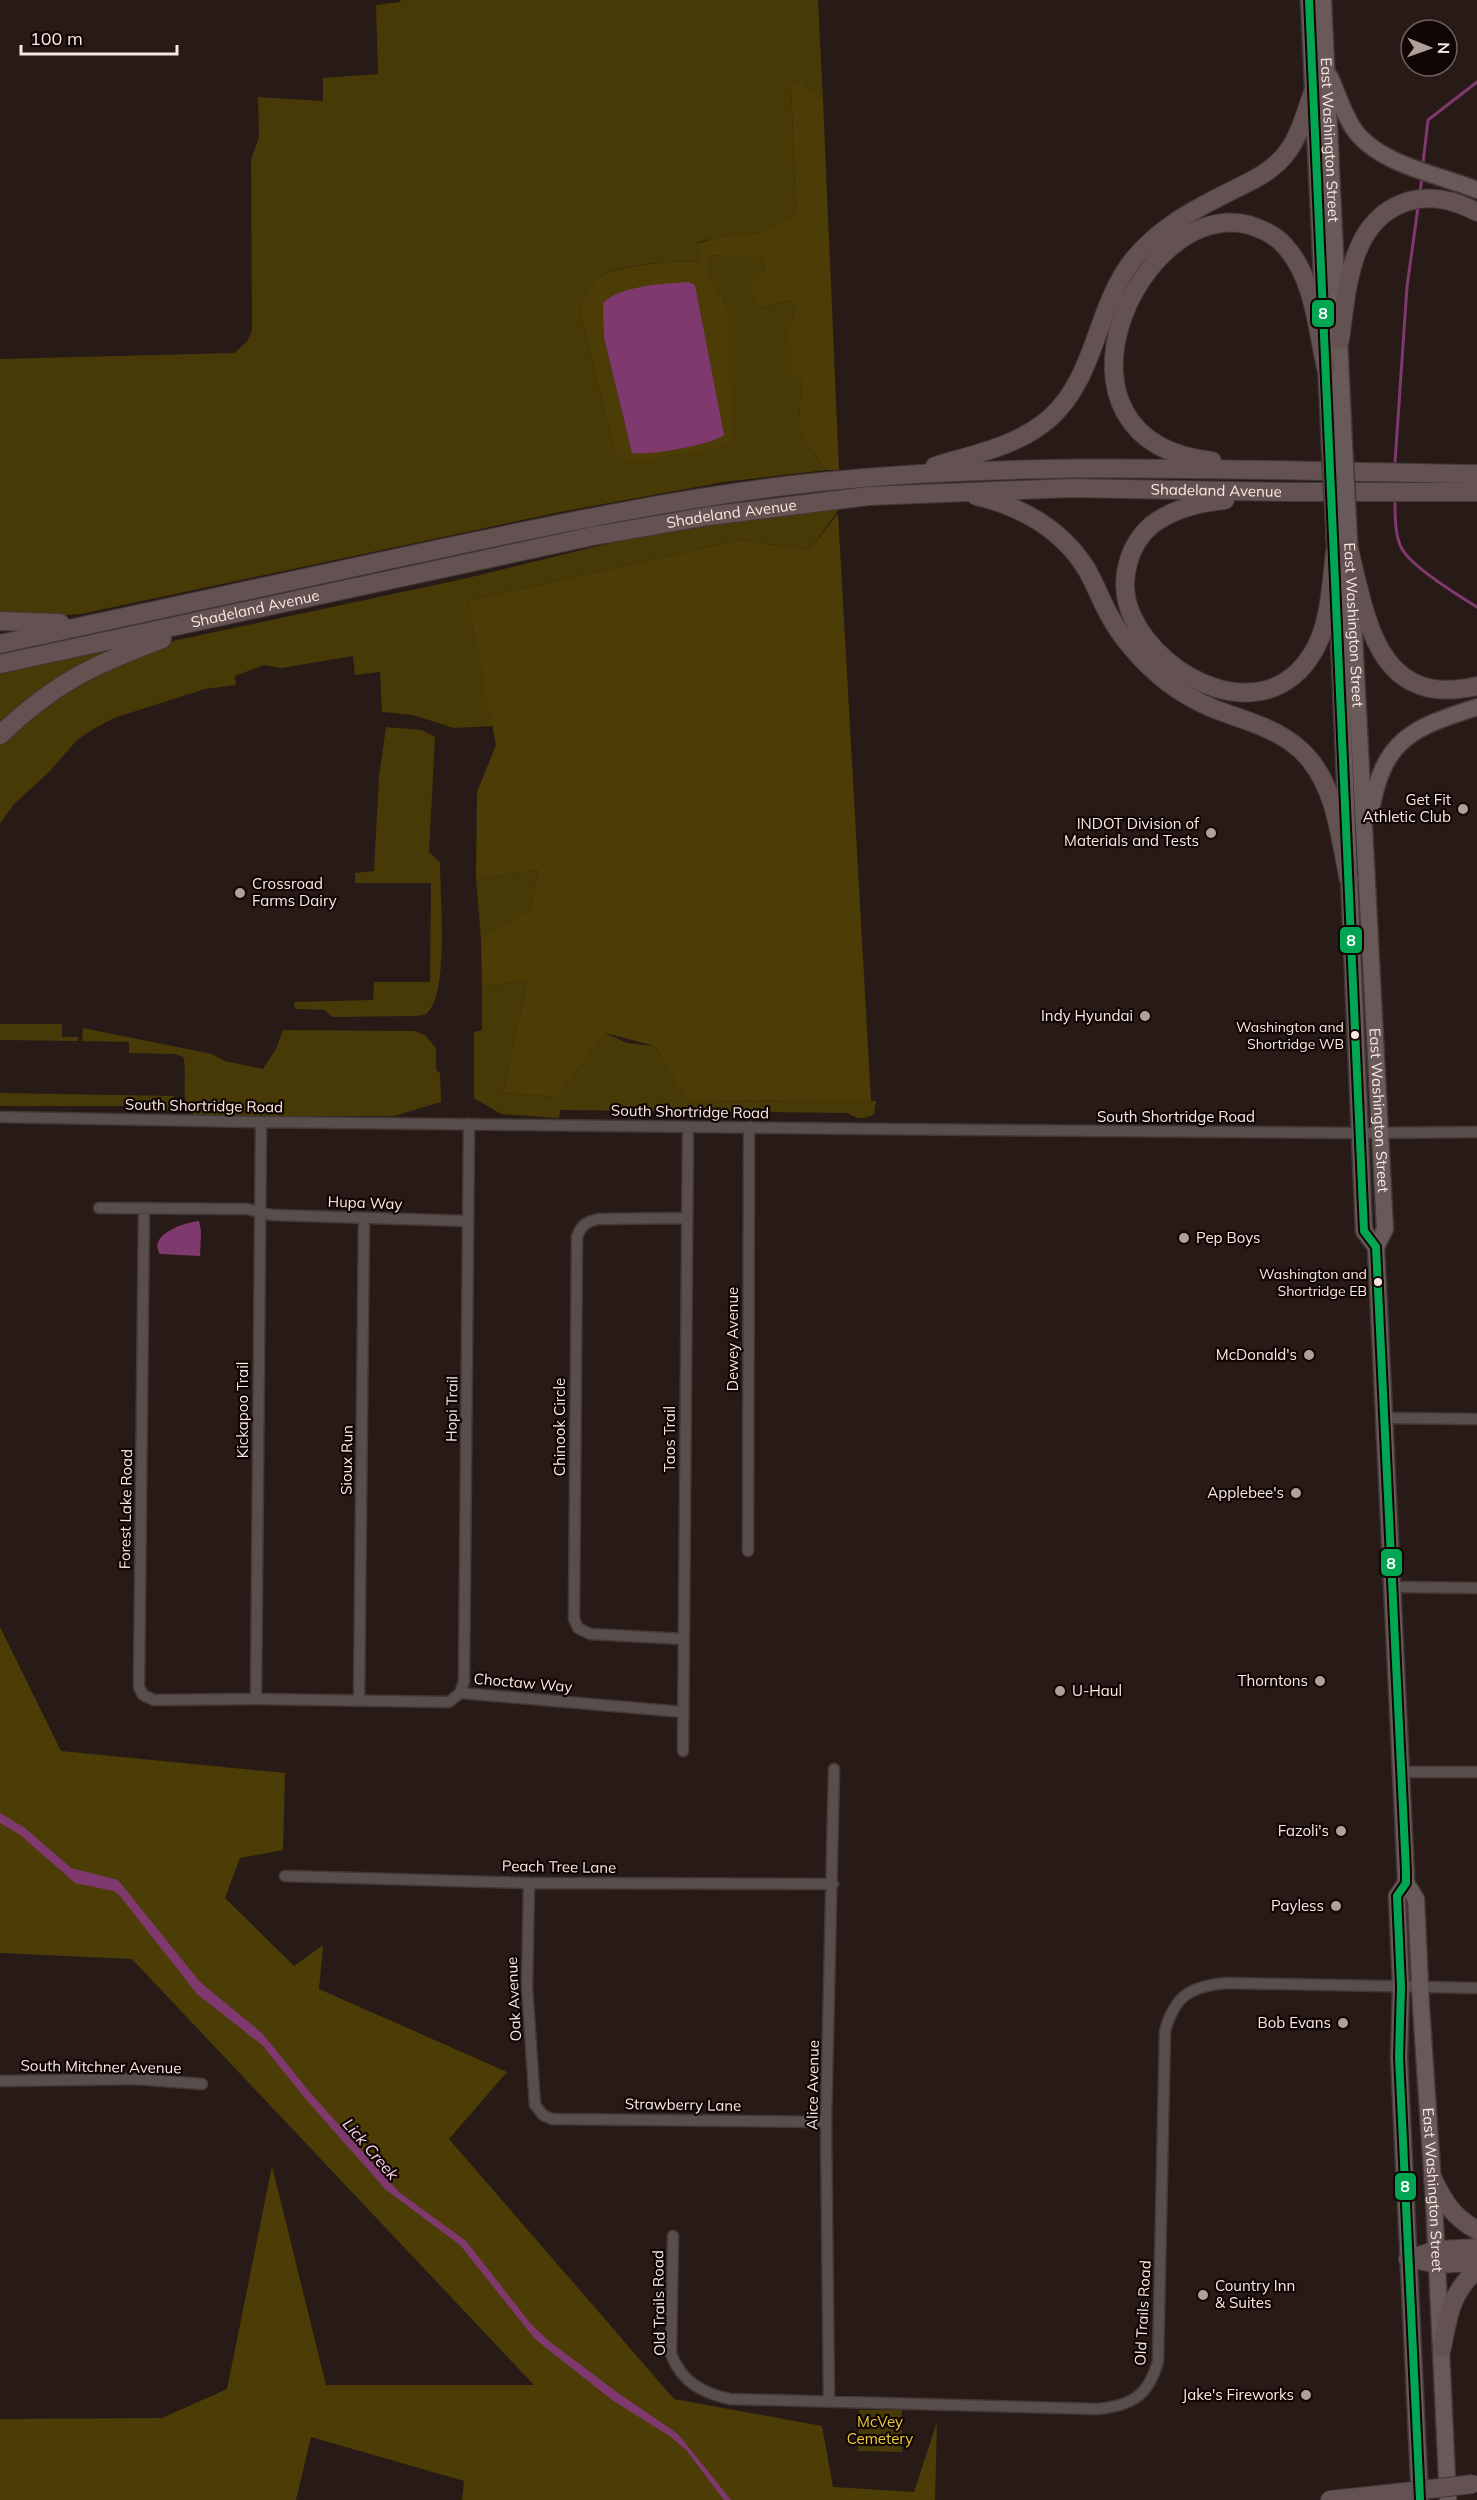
<svg xmlns="http://www.w3.org/2000/svg" width="1477" height="2500" viewBox="0 0 1477 2500" font-family="Mulish,sans-serif">
  <style>
    .green { fill: #473a07 }
    .forest { fill: #4b3d05; fill-rule: evenodd }
    .water { fill: #7f396e }
    .lines { fill: none; stroke-linecap: round; stroke-linejoin: round }
    .stream { stroke: #7f396e; stroke-width: 3 }
    .street-casing { stroke: #423835; stroke-width: 13 }
    .primary-casing { stroke: #423835; stroke-width: 19 }
    .highway-casing { stroke: #423835; stroke-width: 20 }
    .street { stroke: #584e4b; stroke-width: 10 }
    .primary { stroke: #6a5959; stroke-width: 16 }
    .highway { stroke: #645151; stroke-width: 18 }
    .primary-bridge-casing { stroke: #423835; stroke-width: 19; stroke-linecap: butt }
    .highway-bridge-casing { stroke: #423835; stroke-width: 20; stroke-linecap: butt }
    .primary-bridge { stroke: #6a5959; stroke-width: 16 }
    .highway-bridge { stroke: #645151; stroke-width: 18 }
    .bus-1-casing { stroke: #100604; stroke-width: 12 }
    .bus-1 { stroke: #00a651; stroke-width: 8 }
    .poi-dot { fill: #b0a09c; stroke: #100604; stroke-width: 2 }
    .bus-dot { fill: #fae8e3; stroke: #100604; stroke-width: 2 }
    .labels { text-anchor: middle; stroke-width: 4.5; stroke-linejoin: round; paint-order: stroke }
    .bus-label { font-size: 14px; fill: #fae8e3; stroke: #100604; text-anchor: end }
    .street-label { font-size: 15px; fill: #fae8e3; stroke: #100604 }
    .poi-label { font-size: 15px; fill: #fae8e3; stroke: #100604; text-anchor: end }
    .park-label { font-size: 15px; fill: #efcc3b; stroke: #100604 }
    .water-label { font-size: 16px; font-style: italic; fill: #fbcfee; stroke: #100604 }
    .line-badge { stroke: #100604; stroke-width: 2 }
    .badge-label { font-size: 16px; text-anchor: middle; font-weight: bold; fill: #fff }
  </style>
  <rect width="100%" height="100%" fill="#281b17"/>
  <path class="green" d="M401,0H818L823,101L803,84H791L796,216L759,233L717,237L697,243L700,262C676,260 618,264 598,278C588,285 584,301 580,311L610,433L617,454L727,307L707,269L706,255L761,257L766,271L761,308L792,300L796,308L789,326L802,380L798,430L826,470L724,482L560,512L81,614L57,616L0,615V359L234,353L247,342L252,330L251,160L259,137L258,97L323,101V78L378,74L376,5L400,2Z
    M840,508L810,550L740,540L468,601L493,726L454,728L413,715L382,712L380,672L355,675L353,656L282,668L264,665L235,676L236,685L205,689L114,718L92,730L78,739L48,773L13,805L0,824V744L56,695L168,642L463,579L618,541L749,519Z
    M104,647L106,655L0,728V673L64,659Z
    M386,727L422,730L435,737L429,852L440,862C440,893 449,991 428,1012C425,1016 420,1015 415,1016L332,1017L325,1010L295,1009L294,1002L373,1000L374,982H430L431,883H355V873L374,871L379,777Z
    M539,870L531,908L481,939L476,878Z
    M527,981L503,1093L557,1097L605,1033L627,1043L655,1046L686,1100L876,1101L874,1114C866,1120 855,1119 848,1113L560,1110L559,1118L501,1114L474,1098V1032L482,1030V986Z
    M0,1024H62V1037H78V1041L0,1040Z
    M83,1028L212,1054L225,1061L263,1069L276,1049L283,1030L414,1031L425,1035L436,1048V1070L440,1073L441,1102L394,1116H196C177,1105 189,1075 183,1057L175,1054L129,1053V1042L82,1041Z
    M0,1093L174,1096C174,1106 172,1110 163,1113L147,1106H2L0,1105Z
    M859,2410H902V2452L858,2451Z"/>
  <path class="forest" d="M791,84H803L823,101L839,470H826L798,430L802,380L793,375L789,326L796,308L791,300L761,308L753,299V283L766,271L761,258L707,255V269L727,307L732,439L718,448L629,462L617,454L610,433L580,311C584,301 588,285 598,278C618,265 676,260 700,262L697,244L717,237L759,233L796,216ZM604,338L717,440L639,454L632,453Z
    M838,513L871,1101L686,1100L655,1046L605,1033L557,1097L503,1093L527,981L482,986L481,939L531,908L539,870L476,878L477,792L496,745L468,601L740,540L810,550Z
    M0,1627L61,1751L285,1773L283,1850L240,1858L225,1898L294,1966L323,1945L319,1989L507,2072L449,2139L674,2399L822,2426L833,2487L914,2492L937,2422L935,2500H462L464,2481L311,2437L296,2500H0V2419L162,2418L227,2389L272,2166L326,2385H534L132,1959L0,1953Z"/>
  <path class="water" d="M688,282L695,285L724,435C711,445 648,456 632,453L604,338L603,303C621,285 664,284 688,282Z
    M199,1221L201,1231L200,1256L160,1254C147,1235 185,1222 199,1221Z
    M0,1813L25,1828L71,1868L118,1880L200,1982L262,2033L308,2090L386,2178L399,2192L466,2241L531,2324L549,2341L618,2393L678,2434L731,2500H724L687,2451L671,2437L612,2400L535,2339L460,2245L385,2189L304,2097L262,2045L197,1994L120,1896L114,1891L75,1883L19,1834L0,1823Z"/>
  <g class="lines">
    <path class="stream" d="M1423,163L1428,120L1477,82
      M1420,192L1422,177
      M1395,462L1407,287L1418,207
      M1395,503C1395,516 1395,537 1402,549C1412,567 1459,596 1477,607"/>
    <defs>
      <path id="street" d="M0,1117L261,1122L880,1129L1360,1133L1477,1132
        M99,1208L247,1209L272,1215L468,1221
        M144,1208L139,1687L143,1695L154,1700L256,1699L449,1702L460,1693L464,1681L469,1124
        M1384,1418L1477,1419
        M748,1551L749,1127
        M1392,1587L1477,1588
        M684,1639L590,1634L578,1628L574,1619L577,1237C581,1225 586,1222 598,1219L687,1218
        M460,1693L683,1712
        M256,1699L261,1122
        M359,1701L364,1218
        M683,1751L688,1127
        M1401,1772H1477
        M285,1876L529,1883L833,1884
        M529,1883L527,1987L535,2105L543,2115L552,2119L826,2122
        M0,2081L136,2079L202,2084
        M673,2236L671,2354C682,2382 702,2393 730,2399L1097,2409C1132,2406 1149,2395 1158,2361L1165,2031C1175,1995 1191,1986 1227,1983L1477,1988
        M829,2402L826,2122L834,1769"/>
      <g id="primary">
        <path d="M1309,0L1330,447"/>
        <path id="s1" d="M1323,0L1344,445"/>
        <path d="M1330,77C1337,93 1343,112 1353,128C1378,165 1438,174 1477,190"/>
        <path d="M1334,521L1364,1231L1376,1247"/>
        <path id="s2" d="M1348,521L1385,1229L1376,1247L1406,1878V1883L1416,1899L1421,2006L1434,2201L1448,2500"/>
        <path d="M1371,811C1383,739 1412,728 1477,707"/>
        <path d="M1406,1883L1397,1896L1401,1987L1399,2057L1420,2500"/>
      </g>
      <g id="highway">
        <path d="M1340,340C1347,291 1349,221 1406,202C1431,194 1454,200 1477,212"/>
        <path d="M1212,461C1028,441 1139,196 1249,225C1262,229 1275,235 1284,245C1314,277 1317,328 1326,368"/>
        <path d="M935,466C975,454 1019,446 1051,417C1096,376 1096,307 1133,260C1159,228 1193,210 1229,192C1251,181 1273,172 1288,151C1300,135 1306,111 1313,92"/>
        <path d="M976,496C1021,506 1063,530 1087,570C1094,582 1099,595 1105,607C1116,630 1132,650 1151,668C1168,685 1189,698 1212,708C1247,722 1285,729 1310,760C1337,793 1340,840 1349,880"/>
        <path d="M1225,500C1204,502 1182,507 1164,517C1129,535 1116,581 1132,616C1162,681 1265,730 1312,654C1330,626 1331,585 1335,552"/>
        <path d="M1349,549C1367,622 1378,709 1477,686"/>
        <path d="M0,621L60,623"/>
        <path d="M0,644C137,614 274,585 411,555C543,527 675,498 810,483C1031,459 1255,471 1477,474"/>
        <path id="s3" d="M0,664L593,536L709,516L869,496L1071,488L1288,492H1477"/>
        <path d="M0,735C54,683 93,665 162,639"/>
        <path d="M1433,2179C1444,2202 1454,2218 1477,2230"/>
        <path d="M1408,2259L1437,2250L1477,2248"/>
        <path d="M1413,2259L1437,2264L1477,2262"/>
        <path d="M1442,2348C1448,2316 1451,2292 1477,2270"/>
        <path d="M1330,2500L1396,2493"/>
      </g>
    </defs>
    <use href="#street" class="street-casing"/>
    <use href="#primary" class="primary-casing"/>
    <use href="#highway" class="highway-casing"/>
    <use href="#street" class="street"/>
    <use href="#primary" class="primary"/>
    <use href="#highway" class="highway"/>
    <defs>
      <path id="primary-bridge" d="M1344,445L1348,521
        M1330,447L1334,521"/>
      <path id="highway-bridge" d="M1396,2493L1473,2484"/>
    </defs>
    <use href="#primary-bridge" class="primary-bridge-casing"/>
    <use href="#highway-bridge" class="highway-bridge-casing"/>
    <use href="#primary-bridge" class="primary-bridge"/>
    <use href="#highway-bridge" class="highway-bridge"/>
    <defs>
      <path id="bus-1" d="M1309,0L1364,1231L1376,1247L1406,1871V1883L1397,1896L1401,1987L1399,2057L1420,2500"/>
    </defs>
    <use href="#bus-1" class="bus-1-casing"/>
    <use href="#bus-1" class="bus-1"/>
  </g>
  <g class="poi-dot">
    <circle cx="1463" cy="809" r="6"/>
    <circle cx="1211" cy="833" r="6"/>
    <circle cx="240" cy="893" r="6"/>
    <circle cx="1145" cy="1016" r="6"/>
    <circle cx="1184" cy="1238" r="6"/>
    <circle cx="1309" cy="1355" r="6"/>
    <circle cx="1296" cy="1493" r="6"/>
    <circle cx="1320" cy="1681" r="6"/>
    <circle cx="1060" cy="1691" r="6"/>
    <circle cx="1341" cy="1831" r="6"/>
    <circle cx="1336" cy="1906" r="6"/>
    <circle cx="1343" cy="2023" r="6"/>
    <circle cx="1203" cy="2295" r="6"/>
    <circle cx="1306" cy="2395" r="6"/>
  </g>
  <g class="bus-dot">
    <circle cx="1355" cy="1035" r="5"/>
    <circle cx="1378" cy="1282" r="5"/>
  </g>
  <g class="labels">
    <g class="bus-label">
      <text x="1344" y="1032">Washington and<tspan x="1344" dy="17">Shortridge WB</tspan></text>
      <text x="1367" y="1279">Washington and<tspan x="1367" dy="17">Shortridge EB</tspan></text>
    </g>
    <g class="street-label">
      <text dy="5" stroke="none"><textPath href="#s1" startOffset="140">East Washington Street</textPath></text>
      <text dy="5" stroke="none"><textPath href="#s3" startOffset="1233">Shadeland Avenue</textPath></text>
      <text dy="5" stroke="none"><textPath href="#s3" startOffset="747">Shadeland Avenue</textPath></text>
      <text dy="5" stroke="none"><textPath href="#s3" startOffset="261">Shadeland Avenue</textPath></text>
      <text dy="5" stroke="none"><textPath href="#s2" startOffset="104">East Washington Street</textPath></text>
      <text transform="translate(204 1106) rotate(1)" y="5">South Shortridge Road</text>
      <text dy="5" stroke="none"><textPath href="#s2" startOffset="590">East Washington Street</textPath></text>
      <text transform="translate(690 1112) rotate(1)" y="5">South Shortridge Road</text>
      <text x="1176" y="1122">South Shortridge Road</text>
      <text transform="translate(365 1203) rotate(2)" y="5">Hupa Way</text>
      <text transform="translate(733 1339) rotate(-90)" y="5">Dewey Avenue</text>
      <text transform="translate(452 1409) rotate(-89)" y="5">Hopi Trail</text>
      <text transform="translate(243 1410) rotate(-90)" y="5">Kickapoo Trail</text>
      <text transform="translate(560 1427) rotate(-90)" y="5">Chinook Circle</text>
      <text transform="translate(670 1439) rotate(-90)" y="5">Taos Trail</text>
      <text transform="translate(347 1460) rotate(-89)" y="5">Sioux Run</text>
      <text transform="translate(126 1509) rotate(-89)" y="5">Forest Lake Road</text>
      <text transform="translate(523 1683) rotate(5)" y="5">Choctaw Way</text>
      <text transform="translate(559 1867) rotate(1)" y="5">Peach Tree Lane</text>
      <text transform="translate(514 1999) rotate(-93)" y="5">Oak Avenue</text>
      <text transform="translate(101 2067) rotate(1)" y="5">South Mitchner Avenue</text>
      <text transform="translate(813 2085) rotate(-89)" y="5">Alice Avenue</text>
      <text transform="translate(683 2105) rotate(1)" y="5">Strawberry Lane</text>
      <text dy="5" stroke="none"><textPath href="#s2" startOffset="1676">East Washington Street</textPath></text>
      <text transform="translate(659 2303) rotate(-91)" y="5">Old Trails Road</text>
      <text transform="translate(1143 2313) rotate(-87)" y="5">Old Trails Road</text>
    </g>
    <g class="poi-label">
      <text x="1451" y="805">Get Fit<tspan x="1451" dy="17">Athletic Club</tspan></text>
      <text x="1199" y="829">INDOT Division of<tspan x="1199" dy="17">Materials and Tests</tspan></text>
      <text x="252" y="889" text-anchor="start">Crossroad<tspan x="252" dy="17">Farms Dairy</tspan></text>
      <text x="1133" y="1021">Indy Hyundai</text>
      <text x="1196" y="1243" text-anchor="start">Pep Boys</text>
      <text x="1297" y="1360">McDonald's</text>
      <text x="1284" y="1498">Applebee's</text>
      <text x="1308" y="1686">Thorntons</text>
      <text x="1072" y="1696" text-anchor="start">U-Haul</text>
      <text x="1329" y="1836">Fazoli's</text>
      <text x="1324" y="1911">Payless</text>
      <text x="1331" y="2028">Bob Evans</text>
      <text x="1215" y="2291" text-anchor="start">Country Inn<tspan x="1215" dy="17">&amp; Suites</tspan></text>
      <text x="1294" y="2400">Jake's Fireworks</text>
    </g>
    <g class="park-label">
      <text x="880" y="2427">McVey<tspan x="880" dy="17">Cemetery</tspan></text>
    </g>
    <g class="water-label">
      <text transform="translate(371 2149) rotate(49)" y="6">Lick Creek</text>
    </g>
  </g>
  <g class="line-badge">
    <rect x="1311" y="299" width="24" height="29" rx="6" fill="#00a651"/>
    <rect x="1339" y="926" width="24" height="28" rx="6" fill="#00a651"/>
    <rect x="1380" y="1548" width="23" height="29" rx="6" fill="#00a651"/>
    <rect x="1394" y="2172" width="23" height="29" rx="6" fill="#00a651"/>
  </g>
  <g class="badge-label">
    <text x="1323" y="319">8</text>
    <text x="1351" y="946">8</text>
    <text x="1391" y="1569">8</text>
    <text x="1405" y="2192">8</text>
  </g>
  <g transform="translate(1429 48) rotate(91)"><circle r="28" fill="#100604" stroke="#6e605d" stroke-width="1.5"/>
  <path d="M0-4.5L10 22L0 15L-10 22Z" fill="#b0a09c"/>
  <text y="-9" font-size="16" font-weight="bold" text-anchor="middle" fill="#fae8e3">N</text>
  </g>
  <path d="M21 45v9h156v-9" fill="none" stroke="#fae8e3" stroke-width="3"/>
  <text x="30" y="45" font-size="18" fill="#fae8e3" stroke="#100604" stroke-width="4.5" paint-order="stroke">100 m</text>
</svg>
